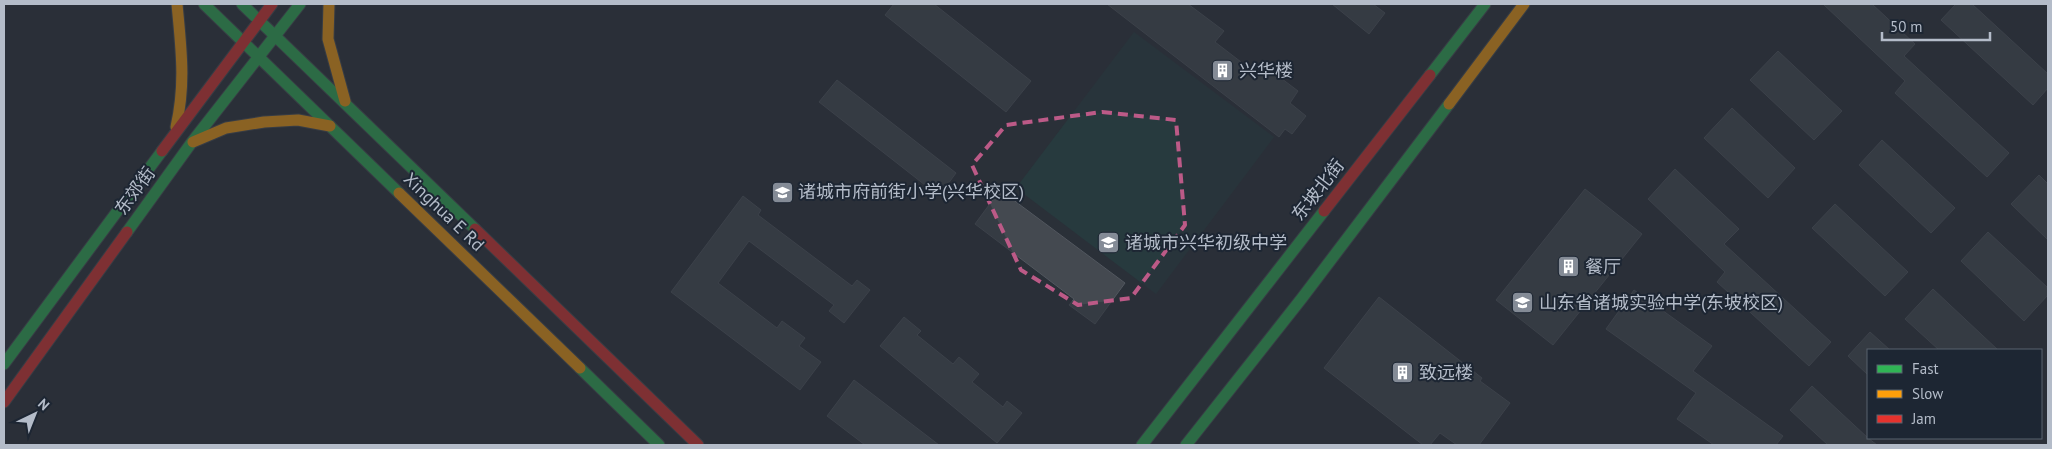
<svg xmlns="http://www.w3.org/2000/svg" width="2052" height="449" viewBox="0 0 2052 449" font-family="'PT Sans','Noto Sans SC',sans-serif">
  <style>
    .green { fill: #273a3e }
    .building { fill: #444950; stroke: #52575f }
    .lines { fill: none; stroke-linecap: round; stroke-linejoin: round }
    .fast-casing { stroke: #484c53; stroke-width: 13 }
    .slow-casing { stroke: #484c53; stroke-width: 13 }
    .jam-casing { stroke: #484c53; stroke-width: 13 }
    .fast { stroke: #30b455; stroke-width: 11 }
    .slow { stroke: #ff9f0a; stroke-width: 11 }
    .jam { stroke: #e5322d; stroke-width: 11 }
    .marked { fill: none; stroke: #bc5a87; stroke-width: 4; stroke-dasharray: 10 6; stroke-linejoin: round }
    .labels { text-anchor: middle; stroke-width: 4; stroke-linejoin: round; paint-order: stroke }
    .poi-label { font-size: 18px; fill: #b4bcc9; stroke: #1d2633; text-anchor: start }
    .street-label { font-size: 18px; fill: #b4bcc9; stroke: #1d2633 }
  </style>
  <rect width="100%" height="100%" fill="#2a3038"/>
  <path class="green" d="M1134,32L1274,137L1156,294L1016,188Z"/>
  <path class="building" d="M894,4H934L1031,81L1006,112L885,15Z
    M1107,4H1188L1224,31L1215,42L1258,75L1265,66L1298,91L1290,103L1306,116L1292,134L1285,129L1279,137Z
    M1332,4H1373L1385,13L1369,34Z
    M1823,4H1872L1915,44L1904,56L2009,153L1987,177L1895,93L1905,81Z
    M1956,4H1972L2048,74V88L2033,105L1941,20Z
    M1778,51L1842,111L1814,140L1750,80Z
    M837,80L956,173L939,196L819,102Z
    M1732,108L1795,168L1768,198L1704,138Z
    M1882,140L1955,208L1931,233L1859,165Z
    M1675,169L1739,229L1724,244L1831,342L1809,366L1717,282L1725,272L1648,199Z
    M2039,175L2048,184V240L2011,204Z
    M1585,189L1642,234L1553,345L1496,300Z
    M1000,190L1125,283L1095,324L1069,305L1074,299L975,224Z
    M743,196L761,210L758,215L852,286L857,280L870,290L844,323L829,311L834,305L749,241L718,283L777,328L782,321L805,338L799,346L821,362L800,390L671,292Z
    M1835,204L1908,272L1885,296L1812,228Z
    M1988,232L2048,288V295L2024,321L1961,261Z
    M1933,289L1998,350H1939L1905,319Z
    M1634,290L1712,346L1693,371L1783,436L1776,445H1714L1677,419L1696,393L1606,329Z
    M1379,297L1482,378L1480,381L1510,403L1479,445H1457L1440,433L1430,445H1423L1324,368Z
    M904,317L921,331L917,335L953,364L959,357L979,374L972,382L1003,407L1007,401L1022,413L997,443L880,346Z
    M1870,332L1890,350H1868V375L1848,356Z
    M854,380L939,445H865L827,416Z
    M1812,386L1868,438L1877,445H1828L1790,410Z"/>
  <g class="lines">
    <defs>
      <path id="fast" d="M204,4L399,193
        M242,4L475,229
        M1430,75L1485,4
        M127,232L192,142L300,4
        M4,364L162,151
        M580,368L659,445
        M1142,445L1324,211
        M1186,445L1302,298L1449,104"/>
      <path id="slow" d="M329,4L328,39L345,101
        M1449,104L1524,4
        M176,127C186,83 181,48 177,4
        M193,142L226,128L264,122L298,120L330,126
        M399,193L580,368"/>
      <path id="jam" d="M162,151L272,4
        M1324,211L1430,75
        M475,229L698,445
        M4,402L127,232"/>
    </defs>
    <use href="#fast" class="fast-casing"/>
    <use href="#slow" class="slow-casing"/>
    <use href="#jam" class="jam-casing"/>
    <use href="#fast" class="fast"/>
    <use href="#slow" class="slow"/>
    <use href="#jam" class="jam"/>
  </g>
  <path d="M0 0H2052V449H0ZM1102,112L1176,120L1185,225L1131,298L1078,305L1021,270L972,165L1006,125Z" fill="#2a3038" fill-opacity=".55" fill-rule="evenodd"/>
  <path class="marked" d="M1102,112L1176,120L1185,225L1131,298L1078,305L1021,270L972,165L1006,125Z"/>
  <defs>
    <symbol id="building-square" viewBox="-11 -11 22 22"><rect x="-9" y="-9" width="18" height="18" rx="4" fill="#848b96" stroke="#1d2633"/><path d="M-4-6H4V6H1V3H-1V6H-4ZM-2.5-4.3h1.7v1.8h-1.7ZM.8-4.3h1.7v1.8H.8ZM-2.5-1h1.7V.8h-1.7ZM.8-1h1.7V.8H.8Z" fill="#fff"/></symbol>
    <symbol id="school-square" viewBox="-11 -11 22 22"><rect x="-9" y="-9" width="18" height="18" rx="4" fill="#848b96" stroke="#1d2633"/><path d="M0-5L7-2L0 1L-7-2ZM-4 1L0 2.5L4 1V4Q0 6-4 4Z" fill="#fff"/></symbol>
  </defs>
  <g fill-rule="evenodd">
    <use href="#building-square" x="1210" y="58" width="25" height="25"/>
    <use href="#school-square" x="770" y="180" width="25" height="25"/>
    <use href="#school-square" x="1096" y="230" width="25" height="25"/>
    <use href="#building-square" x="1556" y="254" width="25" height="25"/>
    <use href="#school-square" x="1510" y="290" width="25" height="25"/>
    <use href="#building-square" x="1390" y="360" width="25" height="25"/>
  </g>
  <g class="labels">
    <g class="poi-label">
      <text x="1239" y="77">兴华楼</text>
      <text x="798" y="198">诸城市府前街小学(兴华校区)</text>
      <text x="1125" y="249">诸城市兴华初级中学</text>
      <text x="1585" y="273">餐厅</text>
      <text x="1539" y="309">山东省诸城实验中学(东坡校区)</text>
      <text x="1419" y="379">致远楼</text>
    </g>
    <g class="street-label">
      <text transform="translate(1318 190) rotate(-52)" y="6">东坡北街</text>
      <text transform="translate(135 191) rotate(-54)" y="6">东郊街</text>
      <text transform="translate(444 212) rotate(44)" y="6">Xinghua E Rd</text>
    </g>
  </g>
  <rect width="2052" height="449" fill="none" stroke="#b4bcc9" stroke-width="10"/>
  <rect x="1867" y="349" width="175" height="90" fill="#1d2633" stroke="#59626f"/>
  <rect x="1877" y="365" width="25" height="8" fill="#30b455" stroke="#59626f"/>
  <text x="1912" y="374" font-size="15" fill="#b4bcc9">Fast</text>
  <rect x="1877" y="390" width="25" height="8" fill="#ff9f0a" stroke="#59626f"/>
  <text x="1912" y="399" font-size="15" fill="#b4bcc9">Slow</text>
  <rect x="1877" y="415" width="25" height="8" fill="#e5322d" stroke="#59626f"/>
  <text x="1912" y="424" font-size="15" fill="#b4bcc9">Jam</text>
  <g transform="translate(35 414) rotate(43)" stroke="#1d2633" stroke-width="4" paint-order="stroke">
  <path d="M0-4L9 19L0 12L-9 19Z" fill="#b4bcc9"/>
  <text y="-8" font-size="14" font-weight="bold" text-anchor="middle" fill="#b4bcc9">N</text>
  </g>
  <path d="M1882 32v8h108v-8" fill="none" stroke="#b4bcc9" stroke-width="2.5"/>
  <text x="1890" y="32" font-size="15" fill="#b4bcc9" stroke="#1d2633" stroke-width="4" paint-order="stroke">50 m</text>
</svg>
